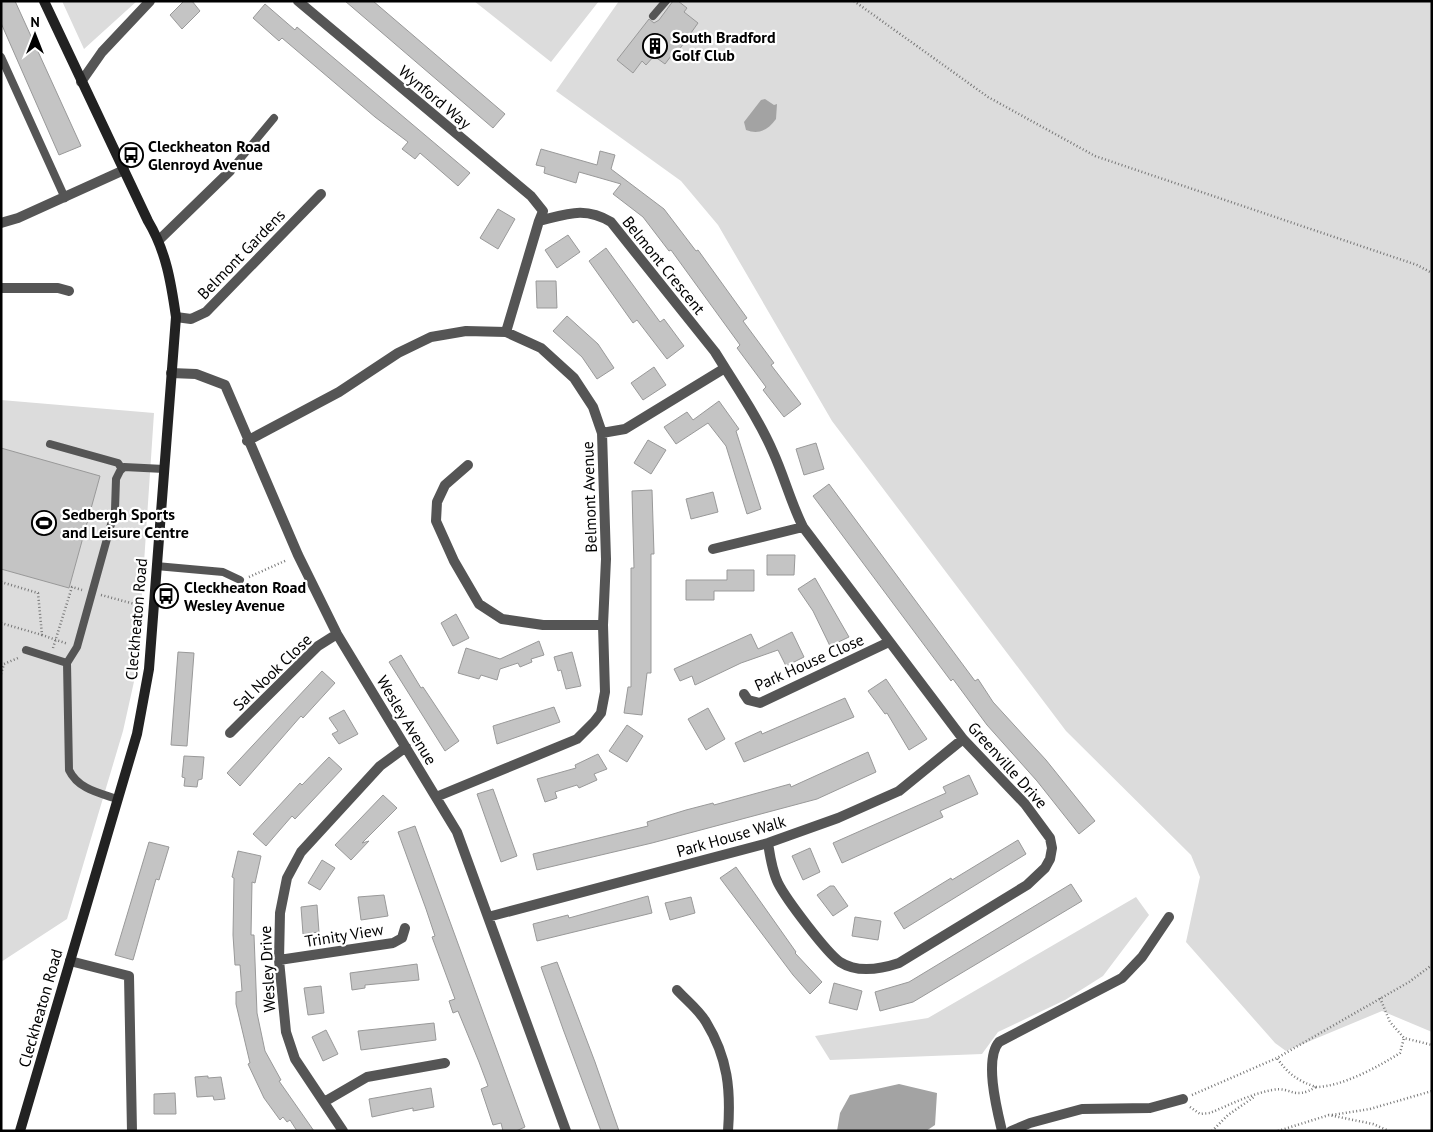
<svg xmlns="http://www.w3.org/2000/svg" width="1433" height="1132" viewBox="0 0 1433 1132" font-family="'PT Sans',sans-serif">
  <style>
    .green { fill: #dcdcdc }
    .water { fill: #a3a3a3 }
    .building { fill: #c4c4c4; stroke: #999 }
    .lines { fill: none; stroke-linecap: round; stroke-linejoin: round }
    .path { stroke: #777; stroke-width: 2.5; stroke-dasharray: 1 2.5; stroke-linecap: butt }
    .lane { stroke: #555; stroke-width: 8 }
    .street { stroke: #555; stroke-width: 10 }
    .secondary { stroke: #222; stroke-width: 10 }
    .labels { text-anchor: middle; stroke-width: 4.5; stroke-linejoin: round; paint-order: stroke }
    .poi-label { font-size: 16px; font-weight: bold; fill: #000; stroke: #fff; text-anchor: start }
    .street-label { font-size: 16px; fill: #000; stroke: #fff }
  </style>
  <rect width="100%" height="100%" fill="#fff"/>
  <path class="green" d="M62,1H137L84,49Z
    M474,1H599L551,62Z
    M619,1H1432V1032L1382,1011L1286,1051L1275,1043L1186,942L1200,877L1191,855L1066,731L832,421L718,225L681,181L556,91Z
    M1,400L154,413L137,668L123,731L67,919L1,962Z
    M1136,897L1149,915L1103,976L1065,1000L998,1032L982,1054L830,1060L815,1036L928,1018Z"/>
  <path class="water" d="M765,99L774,105L777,104L776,119C768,130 759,135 746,130L744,122L761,100Z
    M899,1084L937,1093L935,1125L926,1131H837L840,1113L850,1095Z"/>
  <path class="building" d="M1,1H15L81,146L59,155L1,23Z
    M184,1H192L200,11L182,29L170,15Z
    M345,1H373L505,114L493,128Z
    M673,1H678L687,8L684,12L698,23L674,57L671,56L665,64L654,56L646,65L642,61L633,73L617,60L649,19L654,23L659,20Z
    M265,4L295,30L297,27L470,173L458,186L420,153L415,159L402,149L408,142L375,117L282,38L279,41L253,18Z
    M541,149L597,165L600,151L615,155L611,169L664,209L696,251L698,250L747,318L743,321L774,363L771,365L801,404L784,417L763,390L766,387L737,348L740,345L671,250L669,251L643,217L613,194L621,184L579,172L576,183L544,173L545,167L536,165Z
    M498,209L515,219L498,249L480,238Z
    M568,235L580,252L557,268L545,250Z
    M606,248L660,322L664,319L684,346L667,359L637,320L633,323L589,261Z
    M536,281H556L557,308H537Z
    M567,316L598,344L614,368L597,379L582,357L553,331Z
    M654,367L666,385L643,400L631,383Z
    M719,401L739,429L736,431L761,509L747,514L726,446L708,423L676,444L664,427L687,412L693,420Z
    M648,440L666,450L651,474L634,463Z
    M816,443L824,469L804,475L796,449Z
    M1,448L100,476L69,588L1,569Z
    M829,484L975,681L978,679L993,702L1046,760L1095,821L1079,834L1037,781L987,725L953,679L951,681L813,496Z
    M652,490L654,554H651V673H647L642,715L624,713L628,687H631V568H634L632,491Z
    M713,492L718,512L691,519L686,499Z
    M767,555H795L794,575H767Z
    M727,570H754V591H714V600H686V580H727Z
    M815,578L849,637L830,646L813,611L798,589Z
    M456,614L469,638L453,646L441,623Z
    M792,632L804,657L786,666L778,650L741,663L695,685L692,676L680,681L674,669L751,634L758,649Z
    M539,641L544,655L531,659L532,662L520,667L518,663L500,669L497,680L481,675L479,679L458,673L466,648L500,659Z
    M178,652L194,653L187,746L171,745Z
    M572,652L581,686L566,689L561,670L558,671L554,657Z
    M401,655L421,688L423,687L459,741L445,751L389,662Z
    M322,671L335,683L303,718L301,716L240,786L227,773Z
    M886,679L927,739L909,750L887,713L885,714L868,691Z
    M845,698L854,717L744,762L735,743L761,731L762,734Z
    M554,707L560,722L497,744L493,726Z
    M708,708L725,739L706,750L688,719Z
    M344,710L358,734L339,744L332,734L338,731L329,718Z
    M627,725L643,736L627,762L609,751Z
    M868,752L876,772L817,799L652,843L537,870L533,854L648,826L647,822L686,810L713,803L714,805L790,784L791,787Z
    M598,754L607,769L594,774L597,780L579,788L577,785L555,792L557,798L545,802L537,779L576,768L575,765Z
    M184,756L204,757L202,779L198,780L197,787L184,786L185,778L182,777Z
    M329,757L342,769L295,819L292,816L266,846L253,834L300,783L302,785Z
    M969,775L978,794L940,811L943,817L842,863L833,843L946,793L943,787Z
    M493,789L517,856L501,862L477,794Z
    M383,795L397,808L362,843L369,841L351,860L335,845Z
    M415,826L525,1127L516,1131H503L501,1123L493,1125L481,1089L488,1086L479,1062L458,1011L453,1013L449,1001L455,999L432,937L435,936L426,909L398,832Z
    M1018,840L1026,854L904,929L894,913L951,878L952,880Z
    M149,842L169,847L159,880L156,879L133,960L115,955Z
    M810,848L820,872L803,880L792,856Z
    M238,851L261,856L255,883L252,882L251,935H254L257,1013L265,1051L281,1080L279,1081L314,1131H297L290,1120L287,1122L283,1117L280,1120L264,1098L248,1064L250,1063L236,1004V992L242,991L240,965H235L233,935L234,878L232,877Z
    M322,860L335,868L320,890L308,883Z
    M736,867L796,952L795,953L822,982L810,994L793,975L720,878Z
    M1071,884L1082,901L913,1002L880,1011L875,992L909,982Z
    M830,886H834L848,906L833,916L817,895Z
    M384,895L388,916L361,920L358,897Z
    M648,896L652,913L537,941L533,924L568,915L569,918Z
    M691,897L695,913L670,920L665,903Z
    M317,905L319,932L303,934L301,907Z
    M855,917L881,921L878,940L852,936Z
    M557,962L595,1062L619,1131H601L563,1029L541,967Z
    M417,964L419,980L365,985V988L352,990L350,973Z
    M834,983L862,991L857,1010L829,1003Z
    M321,986L324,1013L308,1015L304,988Z
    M434,1023L436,1040L361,1050L358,1031Z
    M326,1030L338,1054L323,1061L312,1037Z
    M208,1076V1078L221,1077L225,1099L214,1100L213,1096L197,1097L195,1077Z
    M431,1088L434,1107L413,1111V1108L372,1117L369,1099Z
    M175,1093L176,1114H154V1094Z"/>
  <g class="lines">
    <path class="path" d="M854,1L988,97L1095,156L1417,265L1432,273
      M249,577L287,560
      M1,582L38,593L42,635L68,644
      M101,595L142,606
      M1,623L42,635
      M53,648L72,587L82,590
      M1,674L4,664L18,658
      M1380,998L1390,1022L1404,1038L1432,1045
      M1316,1087C1341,1087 1378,1067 1400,1053L1404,1038
      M1192,1095L1277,1058L1409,982L1432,965
      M1190,1107L1200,1114L1210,1113C1229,1105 1251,1094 1272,1090C1292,1086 1293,1101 1316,1087C1298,1081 1288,1074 1277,1058
      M1332,1115L1370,1109L1432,1091
      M1212,1131L1228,1115L1254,1097
      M1278,1131L1329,1115L1373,1124L1389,1131"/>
    <path class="lane" d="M653,16L666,1
      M1,57L65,198
      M230,171L274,118
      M50,444L118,463L122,469
      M156,566L223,572L240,580
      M26,650L67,663L69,770C78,789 99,793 117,799
      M67,663L77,647L115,510L116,479L120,471L124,467L164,469"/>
    <path class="street" d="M298,1L531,196L543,211L539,221
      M81,82L102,52L150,1
      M1,223L18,218L124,170
      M159,240L230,171
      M1,288H58L69,291
      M176,317L191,319L206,312L321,194
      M506,332L539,221C567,214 585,206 611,222L715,352L725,368L625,429L602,433
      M725,368C742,395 760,422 773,452C784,476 791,503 803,527L963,739L1025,804L1050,838L1052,848L1050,859L1045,868L1027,885L899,963C881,969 857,973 840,962C826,952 786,899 778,883C772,871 770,856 768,843
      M171,373L196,374L225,385L298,555L337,634L457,832L566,1131
      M247,441L339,392L398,353L431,337L466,331L506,332L541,348L574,378L593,407L602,433L606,559L603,625L605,692L601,713L594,722L577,739L436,797
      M468,465L445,485L437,502L436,521L454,561L479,604L502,619L543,625H603
      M713,549L803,527
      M744,694L748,700L760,703L889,642
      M230,733L318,646L337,634
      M488,917L768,843L838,818L899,791L963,739
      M279,960L393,943L402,938L405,928
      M70,961L129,976L132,1131
      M677,990C686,1000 699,1010 706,1022C728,1058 731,1090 728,1131
      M324,1102L367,1077L445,1063
      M343,1131L295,1059L286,1032L279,960L280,913L287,878L301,852L380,766L406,747
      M1002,1131C997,1110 984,1059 999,1042L1122,978L1142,957L1169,917
      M1011,1131L1030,1123L1082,1109L1150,1108L1183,1099"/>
    <path class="secondary" d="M20,1131L137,734L149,669L176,317C171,282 166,251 148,221L44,1"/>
  </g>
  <defs>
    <symbol id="building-ring" viewBox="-11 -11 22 22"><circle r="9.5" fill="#fff" stroke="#000" stroke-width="1.5"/><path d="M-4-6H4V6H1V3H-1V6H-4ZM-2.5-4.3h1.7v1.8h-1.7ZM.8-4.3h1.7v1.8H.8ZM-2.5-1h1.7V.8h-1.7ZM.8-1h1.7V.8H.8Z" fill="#000"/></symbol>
    <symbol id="bus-ring" viewBox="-11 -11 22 22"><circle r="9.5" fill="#fff" stroke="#000" stroke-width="1.5"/><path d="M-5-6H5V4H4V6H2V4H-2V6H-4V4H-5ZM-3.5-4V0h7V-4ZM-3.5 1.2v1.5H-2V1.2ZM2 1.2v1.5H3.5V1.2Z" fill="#000"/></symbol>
    <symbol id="stadium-ring" viewBox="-11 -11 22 22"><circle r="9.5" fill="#fff" stroke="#000" stroke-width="1.5"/><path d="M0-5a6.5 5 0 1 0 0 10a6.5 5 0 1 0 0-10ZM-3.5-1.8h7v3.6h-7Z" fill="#000"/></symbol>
  </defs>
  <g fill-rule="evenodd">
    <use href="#building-ring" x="641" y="32" width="28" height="28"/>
    <use href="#bus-ring" x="117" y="141" width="28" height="28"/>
    <use href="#stadium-ring" x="30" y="509" width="28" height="28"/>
    <use href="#bus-ring" x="152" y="582" width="28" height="28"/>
  </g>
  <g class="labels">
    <g class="poi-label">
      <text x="672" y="43">South Bradford<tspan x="672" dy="18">Golf Club</tspan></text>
      <text x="148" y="152">Cleckheaton Road<tspan x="148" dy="18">Glenroyd Avenue</tspan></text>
      <text x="62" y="520">Sedbergh Sports<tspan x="62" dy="18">and Leisure Centre</tspan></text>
      <text x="184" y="593">Cleckheaton Road<tspan x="184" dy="18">Wesley Avenue</tspan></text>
    </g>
    <g class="street-label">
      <text transform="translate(435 97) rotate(40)" y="6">Wynford Way</text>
      <text transform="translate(241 254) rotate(-46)" y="6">Belmont Gardens</text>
      <text transform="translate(664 265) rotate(51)" y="6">Belmont Crescent</text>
      <text transform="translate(589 497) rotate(-92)" y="6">Belmont Avenue</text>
      <text transform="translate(136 619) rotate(-85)" y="6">Cleckheaton Road</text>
      <text transform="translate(809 662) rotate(-24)" y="6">Park House Close</text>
      <text transform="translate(272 672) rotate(-44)" y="6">Sal Nook Close</text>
      <text transform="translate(407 720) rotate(59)" y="6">Wesley Avenue</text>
      <text transform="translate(1008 765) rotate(48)" y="6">Greenville Drive</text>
      <text transform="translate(731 836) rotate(-16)" y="6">Park House Walk</text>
      <text transform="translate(344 935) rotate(-9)" y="6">Trinity View</text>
      <text transform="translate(267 969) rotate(-93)" y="6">Wesley Drive</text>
      <text transform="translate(40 1008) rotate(-74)" y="6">Cleckheaton Road</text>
    </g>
  </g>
  <rect width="1433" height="1132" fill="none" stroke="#000000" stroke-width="5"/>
  <g transform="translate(35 35)" stroke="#ffffff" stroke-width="4" paint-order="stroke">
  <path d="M0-4L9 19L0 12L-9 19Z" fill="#000000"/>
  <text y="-8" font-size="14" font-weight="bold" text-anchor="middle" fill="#000000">N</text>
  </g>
</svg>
